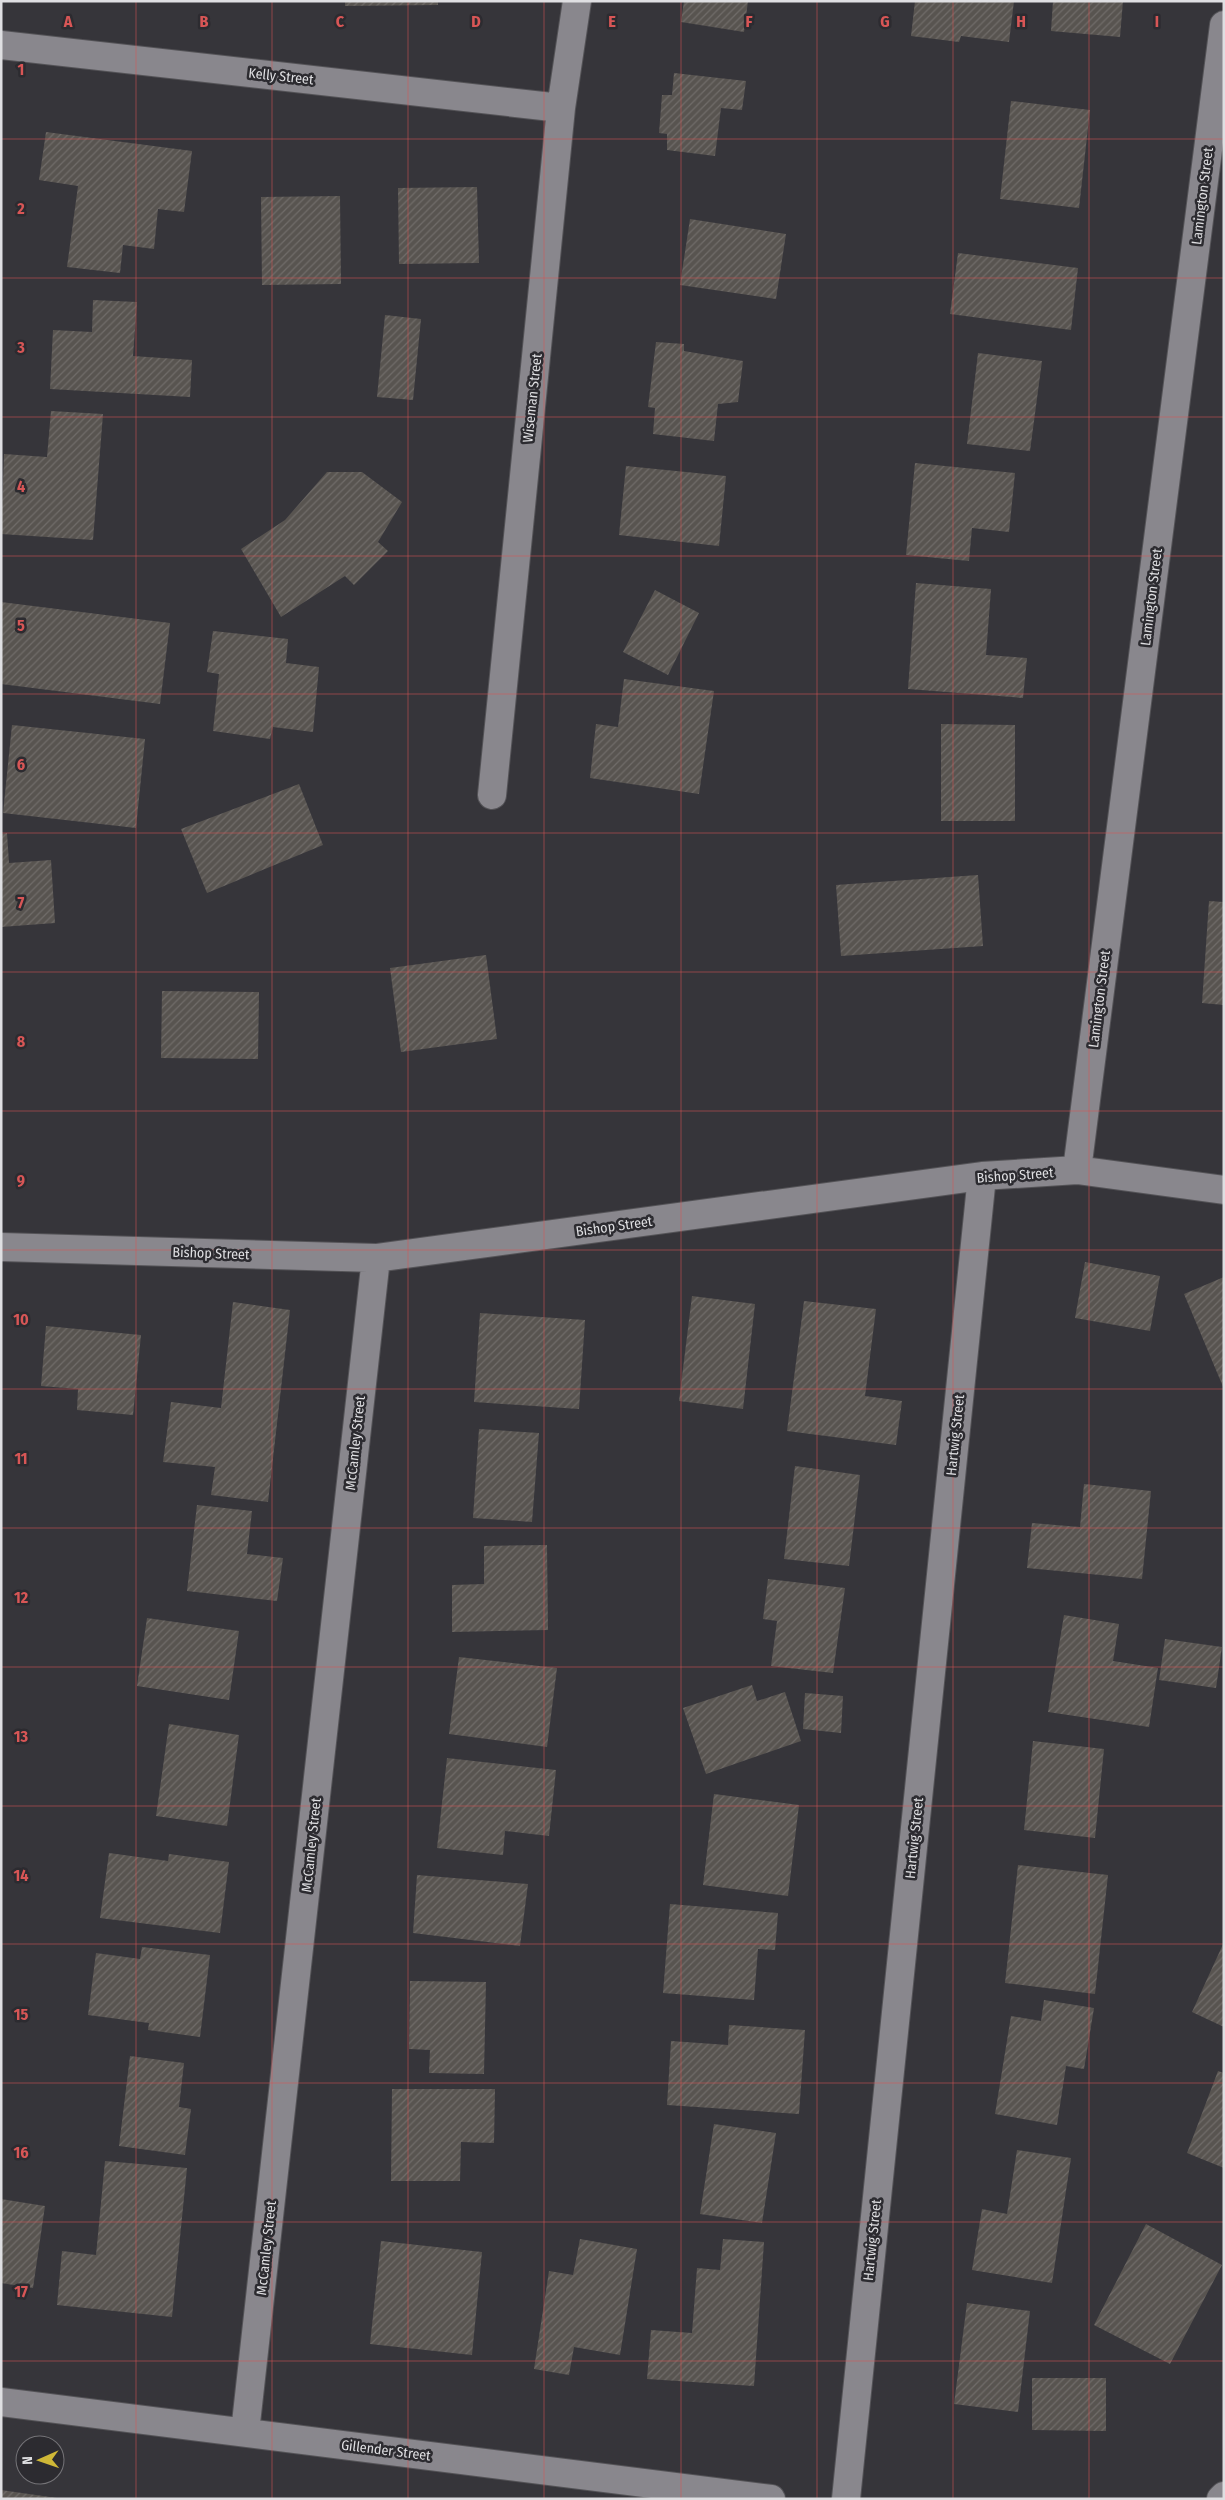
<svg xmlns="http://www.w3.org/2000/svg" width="1225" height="2500" viewBox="0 0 1225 2500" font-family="'Fira Sans Condensed',sans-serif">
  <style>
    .building { fill: url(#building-hatch) }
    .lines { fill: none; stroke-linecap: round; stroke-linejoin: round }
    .street-casing { stroke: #545357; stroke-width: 30 }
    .street { stroke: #89878d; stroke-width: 28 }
    .grid { fill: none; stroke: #d85656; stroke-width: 1; stroke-opacity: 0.55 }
    .labels { text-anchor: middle; stroke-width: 5; stroke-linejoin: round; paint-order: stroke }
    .street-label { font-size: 14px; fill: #dfdfe2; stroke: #2c2b30 }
    .grid-label { font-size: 16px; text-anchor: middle; font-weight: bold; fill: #d85656; stroke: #2c2b30; stroke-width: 5; stroke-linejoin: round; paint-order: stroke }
  </style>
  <defs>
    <pattern id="building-hatch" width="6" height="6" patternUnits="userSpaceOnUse" patternTransform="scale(1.25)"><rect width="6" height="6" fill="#585450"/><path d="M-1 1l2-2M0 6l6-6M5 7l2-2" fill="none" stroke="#706c69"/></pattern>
  </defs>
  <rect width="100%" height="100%" fill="#36353a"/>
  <path class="building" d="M345,1H438V5L345,6Z
    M684,1H748L744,32L681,22Z
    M915,1H1014L1009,42L961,36L959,42L911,36Z
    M1053,1H1123L1120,37L1051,31Z
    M674,73L746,81L742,110L721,108L715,156L667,150V134L659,133L662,95H672Z
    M1011,101L1090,110L1079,208L1000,199Z
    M46,132L192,151L184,212L158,209L154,249L123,245L120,273L67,267L78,186L39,180Z
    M477,187L479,263L399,264L398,188Z
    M340,196L341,284L262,285L261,197Z
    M690,219L786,234L776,299L680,285Z
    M958,253L1078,268L1071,330L950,314Z
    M93,300L137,302L133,356L192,360L190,397L50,389L53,330L92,332Z
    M385,315L421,319L413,400L377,397Z
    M656,342L684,344V351L743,361L738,402L718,404L714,441L653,434L655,408L648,407Z
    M978,353L1042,361L1030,451L967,444Z
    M51,411L103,414L93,540L1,534L4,454L47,457Z
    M915,463L1015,473L1009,532L972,528L969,561L906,555Z
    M626,466L726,476L719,546L619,535Z
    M327,472H362L402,502L378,542L388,551L354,585L345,576L281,617L241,549L285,520Z
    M916,583L991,589L986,655L1027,658L1023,698L908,689Z
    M655,590L699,613L668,675L623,652Z
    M1,602L170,623L160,704L1,684Z
    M213,631L288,639L286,663L319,667L313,732L273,727L270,739L213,731L219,674L207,672Z
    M624,679L714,691L699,794L590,778L596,724L618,727Z
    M941,724L1015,725V821H941Z
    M12,725L145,739L136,828L3,813Z
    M299,784L323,845L207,893L181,829Z
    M7,833L9,863L51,860L55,923L1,927V834Z
    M978,875L983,946L841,956L836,885Z
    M1209,901L1224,902V1005L1202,1003Z
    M486,955L497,1039L401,1052L390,968Z
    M162,991L259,992L258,1059L161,1058Z
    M1085,1262L1160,1276L1150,1331L1075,1318Z
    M1224,1277V1389L1184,1294Z
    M692,1296L755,1304L743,1409L679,1401Z
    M804,1301L876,1309L865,1396L902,1401L896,1445L787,1431Z
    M233,1302L290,1310L268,1502L211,1495L215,1467L163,1462L171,1402L221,1408Z
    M480,1313L585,1320L579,1409L474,1402Z
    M46,1326L141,1335L133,1415L77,1410L78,1389L41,1386Z
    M479,1429L539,1433L532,1522L473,1518Z
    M795,1466L860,1475L849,1566L784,1559Z
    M1084,1484L1151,1491L1142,1579L1027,1568L1032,1523L1080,1527Z
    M197,1505L252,1511L247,1554L283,1558L277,1601L187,1591Z
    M547,1545L548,1630L452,1632V1585L484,1584V1546Z
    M768,1579L845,1588L833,1673L771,1666L777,1621L763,1619Z
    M1064,1615L1119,1624L1113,1661L1158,1668L1149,1727L1048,1712Z
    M147,1618L239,1631L229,1700L137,1686Z
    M1165,1639L1222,1647L1216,1688L1159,1680Z
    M459,1657L557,1668L547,1747L449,1734Z
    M752,1685L757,1701L785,1692L801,1741L706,1774L683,1708Z
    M805,1693L843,1696L841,1733L803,1729Z
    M169,1724L239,1735L227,1826L156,1816Z
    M1033,1741L1104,1749L1095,1838L1024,1830Z
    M447,1758L556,1770L549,1836L505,1831L503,1855L437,1848Z
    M714,1794L799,1805L788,1896L703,1885Z
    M109,1853L168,1861L169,1854L229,1862L220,1933L100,1918Z
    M1018,1865L1108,1875L1095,1994L1005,1983Z
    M417,1875L528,1884L520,1946L413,1933Z
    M670,1904L778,1913L775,1950L758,1949L754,2000L663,1993Z
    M1224,1942V2027L1192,2012Z
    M142,1947L210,1955L200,2037L148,2030L149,2023L88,2015L96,1953L140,1959Z
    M410,1981L486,1982L484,2074L429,2073L430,2050L409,2049Z
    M1044,2000L1094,2008L1084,2069L1066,2066L1057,2125L995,2114L1011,2016L1041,2021Z
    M729,2025L805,2030L799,2114L667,2105L671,2041L728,2045Z
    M130,2056L184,2063L179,2107L191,2109L185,2155L119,2146Z
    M1218,2071L1224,2073V2168L1187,2153Z
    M392,2089H495L494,2143L461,2142L460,2181H391Z
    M714,2124L776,2133L762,2223L700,2214Z
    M1017,2150L1071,2158L1052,2283L972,2270L982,2209L1007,2214Z
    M105,2161L187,2168L172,2317L57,2305L62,2251L96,2255Z
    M1,2199L45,2206L33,2288L1,2283Z
    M1146,2224L1222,2265L1170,2364L1094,2325Z
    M580,2239L637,2249L620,2355L574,2347L569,2375L534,2369L549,2271L573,2275Z
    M723,2239L764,2242L754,2386L647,2379L651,2330L692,2333L697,2268L720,2270Z
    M381,2241L482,2252L472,2355L370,2344Z
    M967,2303L1030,2311L1018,2412L954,2404Z
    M1032,2378H1106V2431L1032,2430Z
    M1,2490L57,2498V2499H1Z"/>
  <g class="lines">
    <defs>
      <path id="street" d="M1,45L561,108
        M492,795L561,108L577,1
        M1077,1170L1224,25
        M1,1247L376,1258L982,1176L1077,1170L1224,1190
        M1,2402L771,2499
        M245,2432L376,1258
        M846,2499L982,1176
        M1221,2499L1224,2496"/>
    </defs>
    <use href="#street" class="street-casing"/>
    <use href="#street" class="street"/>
  </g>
  <path class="grid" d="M136,1V2499M272,1V2499M408,1V2499M544,1V2499M681,1V2499M817,1V2499M953,1V2499M1089,1V2499M1,139H1224M1,278H1224M1,417H1224M1,556H1224M1,694H1224M1,833H1224M1,972H1224M1,1111H1224M1,1250H1224M1,1389H1224M1,1528H1224M1,1667H1224M1,1806H1224M1,1944H1224M1,2083H1224M1,2222H1224M1,2361H1224"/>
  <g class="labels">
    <g class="street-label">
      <text transform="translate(281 76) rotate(6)" y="5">Kelly Street</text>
      <text transform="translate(1202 196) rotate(-83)" y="5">Lamington Street</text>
      <text transform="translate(532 398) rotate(-84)" y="5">Wiseman Street</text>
      <text transform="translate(1151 597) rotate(-83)" y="5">Lamington Street</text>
      <text transform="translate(1099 999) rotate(-83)" y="5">Lamington Street</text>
      <text transform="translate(1015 1175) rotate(-4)" y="5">Bishop Street</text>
      <text transform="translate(614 1226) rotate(-8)" y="5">Bishop Street</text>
      <text transform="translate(211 1253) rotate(2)" y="5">Bishop Street</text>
      <text transform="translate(955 1435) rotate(-84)" y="5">Hartwig Street</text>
      <text transform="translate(355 1443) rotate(-84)" y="5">McCamley Street</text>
      <text transform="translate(914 1838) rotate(-84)" y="5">Hartwig Street</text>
      <text transform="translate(311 1845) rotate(-84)" y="5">McCamley Street</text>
      <text transform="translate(872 2240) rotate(-84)" y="5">Hartwig Street</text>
      <text transform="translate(266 2248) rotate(-84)" y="5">McCamley Street</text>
      <text transform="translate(386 2450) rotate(7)" y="5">Gillender Street</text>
    </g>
  </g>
  <g class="grid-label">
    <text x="68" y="27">A</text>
    <text x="204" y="27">B</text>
    <text x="340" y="27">C</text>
    <text x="476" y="27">D</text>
    <text x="612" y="27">E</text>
    <text x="749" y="27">F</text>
    <text x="885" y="27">G</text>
    <text x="1021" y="27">H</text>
    <text x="1157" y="27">I</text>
    <text x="21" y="75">1</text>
    <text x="21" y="214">2</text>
    <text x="21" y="353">3</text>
    <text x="21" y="492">4</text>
    <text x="21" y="631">5</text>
    <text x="21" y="770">6</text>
    <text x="21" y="908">7</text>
    <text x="21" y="1047">8</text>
    <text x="21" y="1186">9</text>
    <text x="21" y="1325">10</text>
    <text x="21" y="1464">11</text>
    <text x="21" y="1603">12</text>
    <text x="21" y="1742">13</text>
    <text x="21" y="1881">14</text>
    <text x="21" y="2020">15</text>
    <text x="21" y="2158">16</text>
    <text x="21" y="2297">17</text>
  </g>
  <rect width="1225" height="2500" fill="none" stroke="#dfdfe2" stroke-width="5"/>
  <g transform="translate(40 2460) rotate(268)"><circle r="24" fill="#2c2b30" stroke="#747377"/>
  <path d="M0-4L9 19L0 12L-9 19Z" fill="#cfb837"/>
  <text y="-8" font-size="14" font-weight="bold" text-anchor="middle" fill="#dfdfe2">N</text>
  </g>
</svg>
